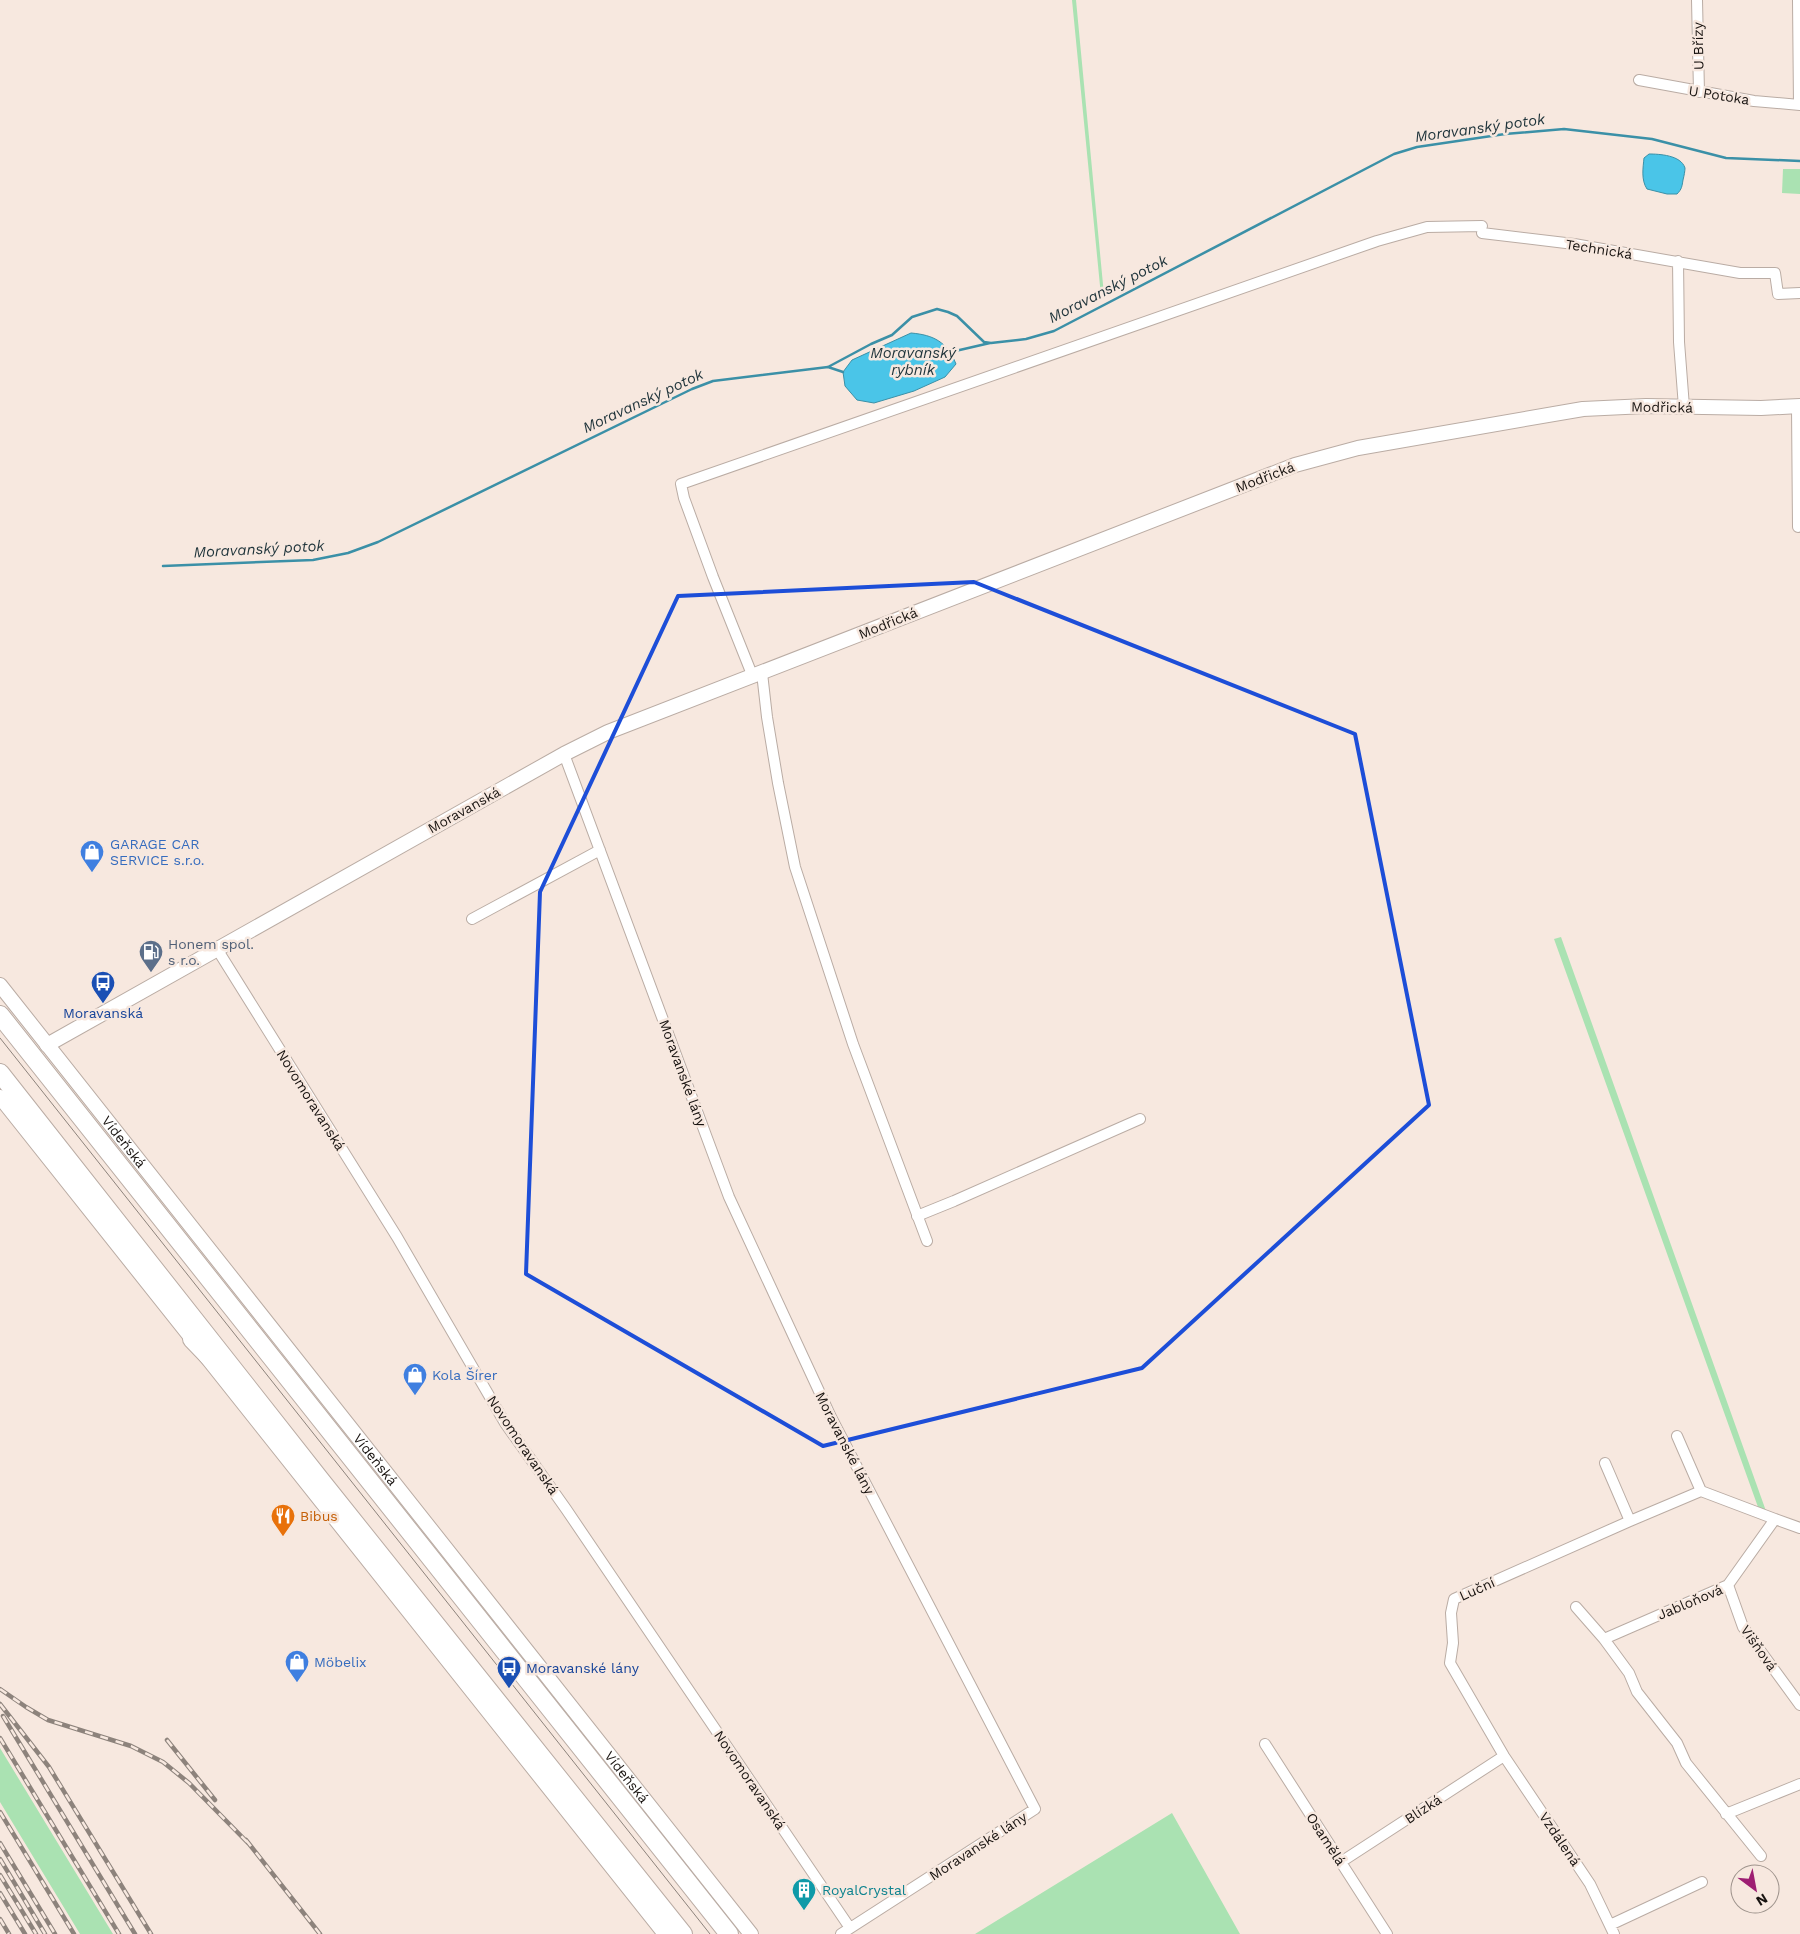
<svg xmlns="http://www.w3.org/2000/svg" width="1800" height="1934" viewBox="0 0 1800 1934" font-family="'Work Sans',sans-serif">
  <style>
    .green { fill: #aae2b2 }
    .water { fill: #4ac5e8; stroke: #3b90a7 }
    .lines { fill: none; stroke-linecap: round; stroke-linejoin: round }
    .stream { stroke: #3b90a7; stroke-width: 2.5 }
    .street-casing { stroke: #baaca4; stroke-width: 12 }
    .secondary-casing { stroke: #baaca4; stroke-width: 16 }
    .highway-casing { stroke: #baaca4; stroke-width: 20 }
    .street { stroke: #fff; stroke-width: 10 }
    .secondary { stroke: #fff; stroke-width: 14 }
    .highway { stroke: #fff; stroke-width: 18 }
    .tram { stroke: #8d837c; stroke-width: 1 }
    .rail-casing { stroke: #8d837c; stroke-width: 4.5 }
    .rail { stroke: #f7e8df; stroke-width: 2.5; stroke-dasharray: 8; stroke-linecap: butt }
    .marked { fill: none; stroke: #1d4ed8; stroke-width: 4; stroke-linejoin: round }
    .labels { text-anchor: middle; stroke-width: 5; stroke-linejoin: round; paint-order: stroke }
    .street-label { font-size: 14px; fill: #181310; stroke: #f7e8df }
    .shop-label { font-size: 14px; fill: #366cbe; stroke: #f7e8df; text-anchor: start }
    .service-label { font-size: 14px; fill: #4e5e75; stroke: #f7e8df; text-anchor: start }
    .transit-label { font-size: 14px; fill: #164399; stroke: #f7e8df }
    .food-label { font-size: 14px; fill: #c56008; stroke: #f7e8df; text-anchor: start }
    .culture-label { font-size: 14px; fill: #0d838f; stroke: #f7e8df; text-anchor: start }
    .water-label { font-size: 15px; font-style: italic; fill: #1e333a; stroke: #f7e8df }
  </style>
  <rect width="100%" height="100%" fill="#f7e8df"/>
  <path class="green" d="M1072,0H1076L1104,295L1101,296Z
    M1783,169H1800V194L1782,193Z
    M1561,937L1766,1511L1758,1507L1554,939Z
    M0,1748L113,1934H80L0,1802Z
    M1172,1813L1240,1934H975Z"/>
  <path class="water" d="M1649,154C1659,154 1681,155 1685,168C1685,171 1684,176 1683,180C1682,186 1682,189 1677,194H1667L1647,189C1641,180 1643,168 1644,158Z
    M911,333C934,335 947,342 956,364L945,377L914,391L874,403L857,400L845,386L843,372L852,360Z"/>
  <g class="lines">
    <path class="stream" d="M951,352L990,343
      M828,367L843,372
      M163,566L313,560L348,553L378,542L692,389L713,381L828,367L871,344L892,335L912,317L937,309L948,312L957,316L984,342L991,343L1026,339L1054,331L1394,154L1417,147L1505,134L1564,129L1652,139L1726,158L1800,161"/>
    <defs>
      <path id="street" d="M1697,0L1699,92
        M1798,0L1799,105
        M1639,80L1754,101L1800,105
        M1482,233L1574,244L1740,273H1775L1778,294L1800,293
        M1678,261L1679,342L1684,407
        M1797,407L1798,527
        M762,673L767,717L778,783L795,867L853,1044L927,1241
        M753,677L713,577L684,498L681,484L1377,241L1427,227L1482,226
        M564,754L729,1197L831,1417L1035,1809L841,1934
        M472,919L600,850
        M217,949L397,1237L505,1423L566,1509L850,1928
        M917,1216L954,1201L1140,1119
        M1605,1463L1630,1521
        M1701,1491L1775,1519
        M1728,1585L1743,1627L1800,1705
        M1576,1607L1604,1639L1629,1673L1637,1692L1677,1743L1686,1763L1761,1856
        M1604,1639L1728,1585L1775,1519L1800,1528
        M1265,1744L1387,1934
        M1726,1814L1800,1784
        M1341,1862L1504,1756
        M1610,1925L1702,1882
        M1614,1934L1590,1884L1504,1756L1450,1663L1453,1643L1451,1613L1454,1599L1630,1521L1701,1491L1677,1436"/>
      <g id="secondary">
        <path id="s1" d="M0,985L751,1934"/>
        <path d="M47,1045L564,754L608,732L1295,465L1358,448L1583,409L1646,406L1761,408L1800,406"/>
        <path d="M0,1097L665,1934"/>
      </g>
      <path id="highway" d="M0,1015L729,1934
        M0,1073L322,1482L683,1934
        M192,1339L218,1366"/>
    </defs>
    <use href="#street" class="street-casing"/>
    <use href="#secondary" class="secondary-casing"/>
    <use href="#highway" class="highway-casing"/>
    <use href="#street" class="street"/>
    <use href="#secondary" class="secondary"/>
    <use href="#highway" class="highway"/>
    <path class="tram" d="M0,1038L710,1934"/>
    <defs>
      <path id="rail" d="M0,1689L26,1707L48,1720L131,1746L163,1762L189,1783L250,1845
        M0,1704L49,1767L151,1934
        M3,1716L135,1934
        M0,1738L119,1934
        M167,1740L215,1800
        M0,1812L74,1934
        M246,1840L320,1934
        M0,1843L55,1934
        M0,1859L45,1934
        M0,1875L36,1934
        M0,1893L25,1934
        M0,1919L9,1934"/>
    </defs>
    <use href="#rail" class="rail-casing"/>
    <use href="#rail" class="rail"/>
  </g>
  <path class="marked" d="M974,582L1355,734L1429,1105L1142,1368L823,1446L526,1274L540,892L678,596Z"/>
  <defs>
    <symbol id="shop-pin" viewBox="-11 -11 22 30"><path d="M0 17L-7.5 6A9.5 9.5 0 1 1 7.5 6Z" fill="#3f7fe0" stroke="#f7e8df"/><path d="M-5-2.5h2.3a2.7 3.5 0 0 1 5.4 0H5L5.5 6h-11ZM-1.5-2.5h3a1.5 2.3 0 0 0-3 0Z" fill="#fff"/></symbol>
    <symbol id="fuel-pin" viewBox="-11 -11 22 30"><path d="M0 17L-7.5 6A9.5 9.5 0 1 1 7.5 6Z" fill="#5c6f8a" stroke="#f7e8df"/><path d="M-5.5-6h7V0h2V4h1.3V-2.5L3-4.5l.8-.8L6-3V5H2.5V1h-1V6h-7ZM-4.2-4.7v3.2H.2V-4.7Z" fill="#fff"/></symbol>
    <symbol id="bus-pin" viewBox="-11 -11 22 30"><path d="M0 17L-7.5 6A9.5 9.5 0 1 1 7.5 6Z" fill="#1a4fb4" stroke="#f7e8df"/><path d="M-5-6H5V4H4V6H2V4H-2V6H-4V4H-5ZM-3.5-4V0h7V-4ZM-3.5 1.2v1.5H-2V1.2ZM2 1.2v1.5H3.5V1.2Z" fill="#fff"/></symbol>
    <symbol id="restaurant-pin" viewBox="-11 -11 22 30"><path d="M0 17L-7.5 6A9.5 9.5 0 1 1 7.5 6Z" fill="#e8710a" stroke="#f7e8df"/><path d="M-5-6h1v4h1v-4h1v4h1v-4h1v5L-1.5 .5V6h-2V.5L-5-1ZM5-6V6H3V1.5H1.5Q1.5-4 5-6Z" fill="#fff"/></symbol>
    <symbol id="building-pin" viewBox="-11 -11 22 30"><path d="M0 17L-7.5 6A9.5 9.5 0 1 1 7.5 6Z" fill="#0f9aa8" stroke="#f7e8df"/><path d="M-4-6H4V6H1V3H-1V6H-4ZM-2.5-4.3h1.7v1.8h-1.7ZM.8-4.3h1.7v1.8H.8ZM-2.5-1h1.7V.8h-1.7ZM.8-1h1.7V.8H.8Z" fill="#fff"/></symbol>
  </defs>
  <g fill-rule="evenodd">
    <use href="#shop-pin" x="78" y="838" width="28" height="38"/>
    <use href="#fuel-pin" x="137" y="938" width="28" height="38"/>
    <use href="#bus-pin" x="89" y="969" width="28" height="38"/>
    <use href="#shop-pin" x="401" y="1361" width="28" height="38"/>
    <use href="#restaurant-pin" x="269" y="1502" width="28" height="38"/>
    <use href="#shop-pin" x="283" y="1648" width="28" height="38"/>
    <use href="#bus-pin" x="495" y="1654" width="28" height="38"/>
    <use href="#building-pin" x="790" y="1876" width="28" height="38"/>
  </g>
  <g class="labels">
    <g class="street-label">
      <text transform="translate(1698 46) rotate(-91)" y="5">U Břízy</text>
      <text transform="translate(1719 95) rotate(9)" y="5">U Potoka</text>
      <text transform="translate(1599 249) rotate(9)" y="5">Technická</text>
      <text transform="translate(1662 407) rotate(1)" y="5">Modřická</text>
      <text transform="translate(1265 477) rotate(-21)" y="5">Modřická</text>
      <text transform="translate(888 623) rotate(-22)" y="5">Modřická</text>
      <text transform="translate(464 810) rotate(-29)" y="5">Moravanská</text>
      <text transform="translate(683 1073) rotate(70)" y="5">Moravanské lány</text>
      <text transform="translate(311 1100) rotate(58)" y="5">Novomoravanská</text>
      <text dy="5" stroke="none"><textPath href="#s1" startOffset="200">Vídeňská</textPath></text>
      <text transform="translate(845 1443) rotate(63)" y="5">Moravanské lány</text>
      <text transform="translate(523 1445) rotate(56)" y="5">Novomoravanská</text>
      <text dy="5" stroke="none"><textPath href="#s1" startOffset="605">Vídeňská</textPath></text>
      <text transform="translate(1477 1589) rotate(-24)" y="5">Luční</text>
      <text transform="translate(1690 1602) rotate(-23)" y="5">Jabloňová</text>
      <text transform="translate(1759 1648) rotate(55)" y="5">Višňová</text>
      <text dy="5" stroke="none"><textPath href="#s1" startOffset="1010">Vídeňská</textPath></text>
      <text transform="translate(750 1780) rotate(56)" y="5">Novomoravanská</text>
      <text transform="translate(1423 1809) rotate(-33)" y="5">Blízká</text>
      <text transform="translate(1326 1839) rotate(57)" y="5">Osamělá</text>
      <text transform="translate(1560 1839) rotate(56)" y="5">Vzdálená</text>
      <text transform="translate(978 1846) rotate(-33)" y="5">Moravanské lány</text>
    </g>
    <g class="shop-label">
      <text x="110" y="849">GARAGE CAR<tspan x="110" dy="16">SERVICE s.r.o.</tspan></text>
      <text x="432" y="1380">Kola Šírer</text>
      <text x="314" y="1667">Möbelix</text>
    </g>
    <g class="service-label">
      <text x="168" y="949">Honem spol.<tspan x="168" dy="16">s r.o.</tspan></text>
    </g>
    <g class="transit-label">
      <text x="103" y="1018">Moravanská</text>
      <text x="526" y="1673" text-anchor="start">Moravanské lány</text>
    </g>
    <g class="food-label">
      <text x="300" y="1521">Bibus</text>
    </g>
    <g class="culture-label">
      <text x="822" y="1895">RoyalCrystal</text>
    </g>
    <g class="water-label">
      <text transform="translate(1480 128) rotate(-8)" y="5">Moravanský potok</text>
      <text transform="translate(1108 289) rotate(-27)" y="5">Moravanský potok</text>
      <text x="913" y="358">Moravanský<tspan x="913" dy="17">rybník</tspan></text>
      <text transform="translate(643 401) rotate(-25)" y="5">Moravanský potok</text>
      <text transform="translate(259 549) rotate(-3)" y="5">Moravanský potok</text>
    </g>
  </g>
  <g transform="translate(1755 1889) rotate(148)"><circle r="24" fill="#f7e8df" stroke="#9e938c"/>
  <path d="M0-4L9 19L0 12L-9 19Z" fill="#9d1e72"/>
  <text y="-8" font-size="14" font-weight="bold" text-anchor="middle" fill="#181310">N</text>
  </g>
</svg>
